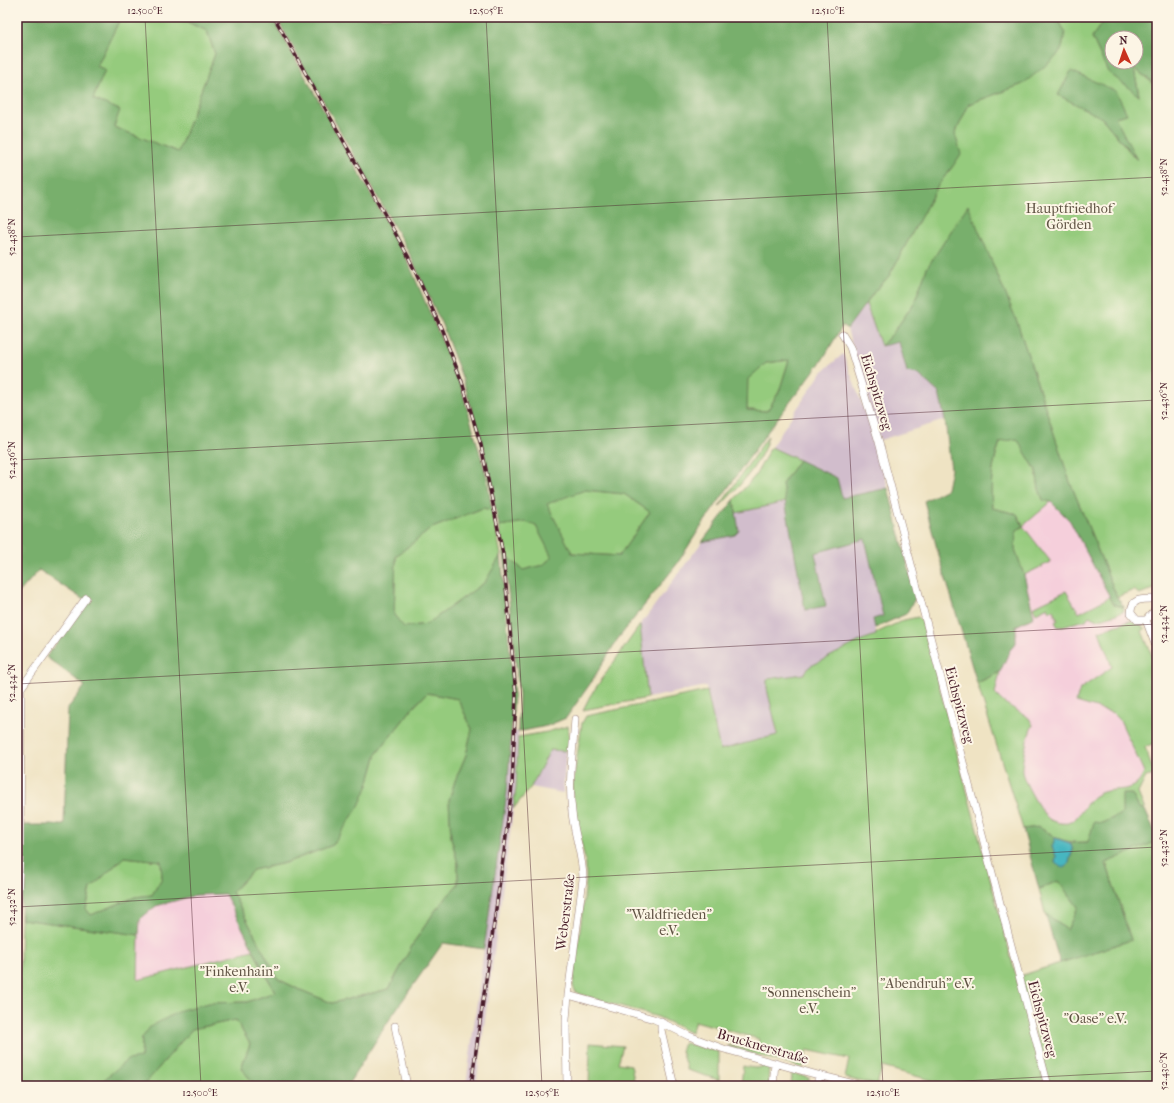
<svg xmlns="http://www.w3.org/2000/svg" width="1174" height="1103" viewBox="0 0 1174 1103" font-family="'IM FELL French Canon',serif">
  <style>
    .built { fill: #f5cfdb }
    .industrial { fill: #d1bdcc }
    .green { fill: #95cb7d; stroke: #707554; fill-rule: evenodd }
    .forest { fill: #78af6c; stroke: #61674c; fill-rule: evenodd }
    .water { fill: #47b6c0; stroke: #486a76 }
    .lines { fill: none; stroke-linecap: round; stroke-linejoin: round }
    .street-casing { stroke: #9c8177; stroke-width: 8 }
    .street { stroke: #fff; stroke-width: 7 }
    .rail-casing { stroke: #4a1f2b; stroke-width: 3.5 }
    .rail { stroke: #fcf5e5; stroke-width: 2; stroke-dasharray: 6; stroke-linecap: butt }
    .ticks { fill: none; stroke: #4a1f2b; stroke-width: 1; stroke-opacity: 0.45 }
    .labels { text-anchor: middle; stroke-width: 4; stroke-linejoin: round; paint-order: stroke }
    .park-label { font-size: 14px; fill: #605344; stroke: #fcf5e5 }
    .street-label { font-size: 14px; fill: #4a1f2b; stroke: #fcf5e5 }
    .neatline { fill: none; stroke: #4a1f2b; stroke-width: 1.5 }
    .ticks-label { font-size: 10px; text-anchor: middle; fill: #4a1f2b }
  </style>
  <rect width="100%" height="100%" fill="#fcf5e5"/>
  <filter id="ink" filterUnits="userSpaceOnUse"><feTurbulence type="fractalNoise" baseFrequency=".025" numOctaves="2"/><feDisplacementMap in="SourceGraphic" scale="8" xChannelSelector="R" yChannelSelector="G"/><feConvolveMatrix kernelMatrix="1 2 1 2 8 2 1 2 1" color-interpolation-filters="sRGB"/></filter>
  <filter id="wash" filterUnits="userSpaceOnUse"><feTurbulence type="fractalNoise" baseFrequency=".012" numOctaves="4" result="noise"/><feDisplacementMap in="SourceGraphic" scale="16" xChannelSelector="R" yChannelSelector="G"/><feGaussianBlur stdDeviation="0.9" result="paint"/><feColorMatrix in="noise" values="0 0 0 0 0 0 0 0 0 0 0 0 0 0 0 0 0 1.4 0 .05"/><feComposite in="paint" operator="in"/></filter>
  <g filter="url(#wash)">
    <rect width="100%" height="100%" fill="#efe3c3"/>
    <path class="built" d="M1070,482L1117,597L1130,621L1099,631L1149,770L1138,793L1157,837V841L1039,889L1023,829L977,683L939,556L992,508Z
      M225,894L253,950L137,980L140,919L156,906L196,895Z"/>
    <path class="industrial" d="M866,304L881,346L899,341L907,372L918,374L939,393L945,420L880,440L847,329Z
      M843,354L877,444L888,488L842,498L837,478L771,447L822,372Z
      M786,502L805,610L826,606L815,553L865,539L883,616L873,619L876,635L862,640L804,674L767,679L777,735L720,750L706,686L648,698L640,625L702,542L735,535L739,531L736,513Z
      M512,732H518L516,788L476,1086H466L484,949L507,793Z
      M550,750L566,751L563,793L531,787Z"/>
    <path class="green" d="M121,17H176L207,31L215,54L178,152L114,127L93,99L105,70L97,66Z
      M1053,17H1106L1092,37L1108,72L1139,95L1134,68L1155,85L1157,75V588L1139,594L1134,590L1117,597L1070,482L1016,319L968,206L927,268L914,303L893,333L881,346L866,304L874,292L889,276L938,185L953,166L955,134L969,104L1023,84L1061,24ZM1126,114L1115,117L1135,158L1102,118Z
      M789,360L779,392L767,411L747,410V379L766,363Z
      M768,436C763,462 737,489 719,507Z
      M1017,438L1036,470L1039,489L1051,502L1023,526L1051,562L1024,575L1015,549L1016,531L1023,526L1017,514L992,508C990,481 992,468 1000,442Z
      M771,447L799,460L782,484L786,502L736,513L734,500L755,476Z
      M585,490L624,494L650,512L619,556L572,553L546,503Z
      M483,508L492,510L501,555L486,582L427,624L403,627L394,615L396,556L432,528Z
      M526,522L536,526L552,557L543,565L523,570L504,553L499,526Z
      M1066,591L1079,613L1110,597L1114,605L1124,607L1123,612L1097,620L1089,616L1086,620L1058,627L1055,622L1058,620L1053,610L1050,611L1048,607L1036,613L1033,607Z
      M918,617L922,621L1045,1086H941L942,1083L882,1067L877,1085L845,1078L849,1059L807,1050L803,1068L729,1047L728,1045L755,1051L759,1039L695,1021L691,1033L658,1017L580,994L575,991L573,986L586,882V864L576,820L572,813L573,783L582,723L586,716L707,691L720,750L777,735V730L767,689V679L804,674L809,667L862,640L876,635V633L904,620Z
      M1130,621L1137,622L1145,629L1142,631L1157,668V742L1145,747L1155,775L1146,777L1138,793L1145,810L1139,808L1131,794L1122,814L1102,823L1088,842C1064,843 1059,840 1039,827L1023,829L977,683L1000,672L995,694L1003,702L1029,718L1033,725C1028,733 1021,763 1022,772C1024,782 1040,811 1048,818C1052,822 1062,824 1068,823C1080,820 1085,800 1098,794C1116,785 1136,797 1144,772L1120,720L1113,713L1076,702L1080,689L1112,667L1099,631Z
      M640,625L648,698L583,710L590,696Z
      M427,693L458,699L472,729L466,755L455,781L449,800L451,837L458,864V884L435,911L414,942L389,989L332,1003L298,989L278,979L232,892L253,870L285,863L333,845L368,785L377,753L412,709Z
      M568,726L570,744L566,751L550,750L531,787L513,809L516,788L518,737L547,732Z
      M1157,841V1086H1050L1020,976L1131,940L1106,862Z
      M124,857L161,861L162,878L152,895L135,897L91,915L86,909L91,888Z
      M1058,881L1078,907L1067,930L1045,913L1039,889Z
      M21,919L139,935L138,980L253,950L275,992L247,1002L208,1003L142,1038L141,1058L101,1083L119,1085V1086H17Z
      M236,1020L250,1044L241,1068L256,1086H143L192,1029Z
      M590,1043L623,1046L618,1063L631,1065L635,1086H589Z
      M684,1043L719,1052V1080L687,1070L681,1051Z
      M743,1066C752,1068 757,1069 765,1066L769,1067L768,1086H741Z
      M792,1073L809,1078V1086H791Z"/>
    <path class="forest" d="M17,17H121L97,66L105,70L93,99L120,110L114,127L178,152L215,54L207,31L176,17H272L406,257L460,383L487,478L492,510L483,508L432,528L396,556L394,615L404,627L427,624L485,582L501,555L514,696L507,793L484,949L443,943L393,1014L347,1086H256L241,1068L250,1044L236,1020L192,1029L143,1086H119L100,1083L127,1060L141,1058L142,1038L150,1027L181,1010L208,1003L247,1002L275,992L225,894L196,895L156,906L140,919L139,935L21,919L23,825H64L68,708L85,686L46,657L87,602L39,570L17,595ZM427,693L458,699L472,729L466,755L455,781L449,800L451,837L458,864V884L435,911L414,942L389,989L332,1003L298,989L278,979L232,892L253,870L285,863L333,845L359,806L368,785L377,753L412,709ZM124,857L161,861L162,878L152,895L135,897L91,915L86,909L91,888Z
      M276,17H1053L1061,24L1065,32L1062,48L1056,57L1023,84L969,104L955,134L961,154L953,166L938,185L889,276L874,292L847,329L843,325L823,359L768,431L700,528L677,564L617,640L590,684L566,718L547,726L518,732L519,695L504,553L523,570L543,565L552,557L536,526L526,522L499,526L482,444L463,380L442,325L409,253ZM789,360L779,392L767,411L747,410L748,379L766,363ZM585,490L624,494L650,512L619,556L572,553L547,504Z
      M1106,17H1157V75L1156,85L1134,68L1139,96L1108,72L1092,37ZM1112,38H1136V62H1112Z
      M1071,71L1116,91L1127,114L1115,117L1137,160L1102,118L1058,95Z
      M968,205L1016,319L1070,482L1117,597L1124,607L1114,605L1070,521L1051,502L1043,500L1039,489L1036,470L1017,439L1000,442C992,466 990,482 992,508L1017,514L1023,526L1016,531L1015,549L1024,575L1034,617L1016,626V643L1010,650L1000,672L977,683L939,556L924,501L947,489L951,469L945,420L939,393L918,374L907,372L899,342L881,346L893,333L914,303L927,268Z
      M799,460L837,478L842,498L888,488L916,597L906,614L875,628L873,619L883,616L865,539L815,553L826,606L805,610L782,484Z
      M734,500L739,531L735,535L702,542Z
      M1122,794H1132L1139,808L1145,810L1157,837V841L1106,863L1131,940L1060,963L1045,913L1067,930L1078,907L1058,881L1039,889L1023,829L1039,827L1055,838L1052,847L1056,856L1055,863H1069L1070,858L1073,850L1070,843L1088,842L1094,822L1102,823L1122,814Z"/>
    <path class="water" d="M1055,838L1070,843L1073,850L1070,858L1069,863L1062,868L1055,863L1056,856L1052,847Z"/>
  </g>
  <g filter="url(#ink)">
    <g class="lines">
      <defs>
        <path id="street" d="M842,334L850,347L879,442L1048,1086
          M1146,620H1137L1131,613C1131,597 1144,599 1157,599
          M1146,620L1157,649
          M1146,620L1157,608
          M17,916L20,852L21,688L86,598
          M568,995L654,1019L689,1036L724,1049L818,1075L862,1086
          M661,1021V1030L674,1086
          M395,1026L407,1086
          M567,1086L566,1020L568,995L583,879C583,856 574,835 572,812C568,781 573,750 575,719
          M773,1086L775,1063
          M818,1086V1075"/>
      </defs>
      <use href="#street" class="street-casing"/>
      <use href="#street" class="street"/>
      <defs>
        <path id="rail" d="M274,17L408,256L441,328L462,382L481,445L503,554L516,695L512,786L504,852L471,1086"/>
      </defs>
      <use href="#rail" class="rail-casing"/>
      <use href="#rail" class="rail"/>
    </g>
  </g>
  <path class="ticks" d="M145,17L201,1086M486,17L542,1086M827,17L883,1086M17,237L1157,177M17,460L1157,400M17,684L1157,624M17,907L1157,847M867,1086L1157,1071"/>
  <g class="labels">
    <g class="park-label">
      <text x="1069" y="213">Hauptfriedhof<tspan x="1069" dy="16">Görden</tspan></text>
      <text x="669" y="919">"Waldfrieden"<tspan x="669" dy="16">e.V.</tspan></text>
      <text x="239" y="976">"Finkenhain"<tspan x="239" dy="16">e.V.</tspan></text>
      <text x="927" y="988">"Abendruh" e.V.</text>
      <text x="809" y="997">"Sonnenschein"<tspan x="809" dy="16">e.V.</tspan></text>
      <text x="1095" y="1023">"Oase" e.V.</text>
    </g>
    <g class="street-label">
      <text transform="translate(877 392) rotate(73)" y="5">Eichspitzweg</text>
      <text transform="translate(960 705) rotate(75)" y="5">Eichspitzweg</text>
      <text transform="translate(565 912) rotate(-83)" y="5">Weberstraße</text>
      <text transform="translate(1043 1019) rotate(75)" y="5">Eichspitzweg</text>
      <text transform="translate(763 1046) rotate(16)" y="5">Brucknerstraße</text>
    </g>
  </g>
  <rect width="1174" height="1103" fill="none" stroke="#fcf5e5" stroke-width="44"/>
  <g transform="translate(1124 50) rotate(357)"><circle r="19" fill="#fcf5e5" stroke="#b59f9b"/>
  <path d="M0-3L7 15L0 10L-7 15Z" fill="#c8321e"/>
  <text y="-6" font-size="11" font-weight="bold" text-anchor="middle" fill="#4a1f2b">N</text>
  </g>
  <rect x="22" y="22" width="1130" height="1059" class="neatline"/>
  <g class="ticks-label">
    <text x="145" y="14">12.500°E</text>
    <text x="486" y="14">12.505°E</text>
    <text x="828" y="14">12.510°E</text>
    <text transform="translate(1163 177) rotate(-90)" y="4">52.438°N</text>
    <text transform="translate(11 237) rotate(-90)" y="4">52.438°N</text>
    <text transform="translate(1163 401) rotate(-90)" y="4">52.436°N</text>
    <text transform="translate(11 460) rotate(-90)" y="4">52.436°N</text>
    <text transform="translate(1163 624) rotate(-90)" y="4">52.434°N</text>
    <text transform="translate(11 683) rotate(-90)" y="4">52.434°N</text>
    <text transform="translate(1163 848) rotate(-90)" y="4">52.432°N</text>
    <text transform="translate(11 907) rotate(-90)" y="4">52.432°N</text>
    <text transform="translate(1163 1071) rotate(-90)" y="4">52.430°N</text>
    <text x="200" y="1096">12.500°E</text>
    <text x="542" y="1096">12.505°E</text>
    <text x="883" y="1096">12.510°E</text>
  </g>
</svg>
